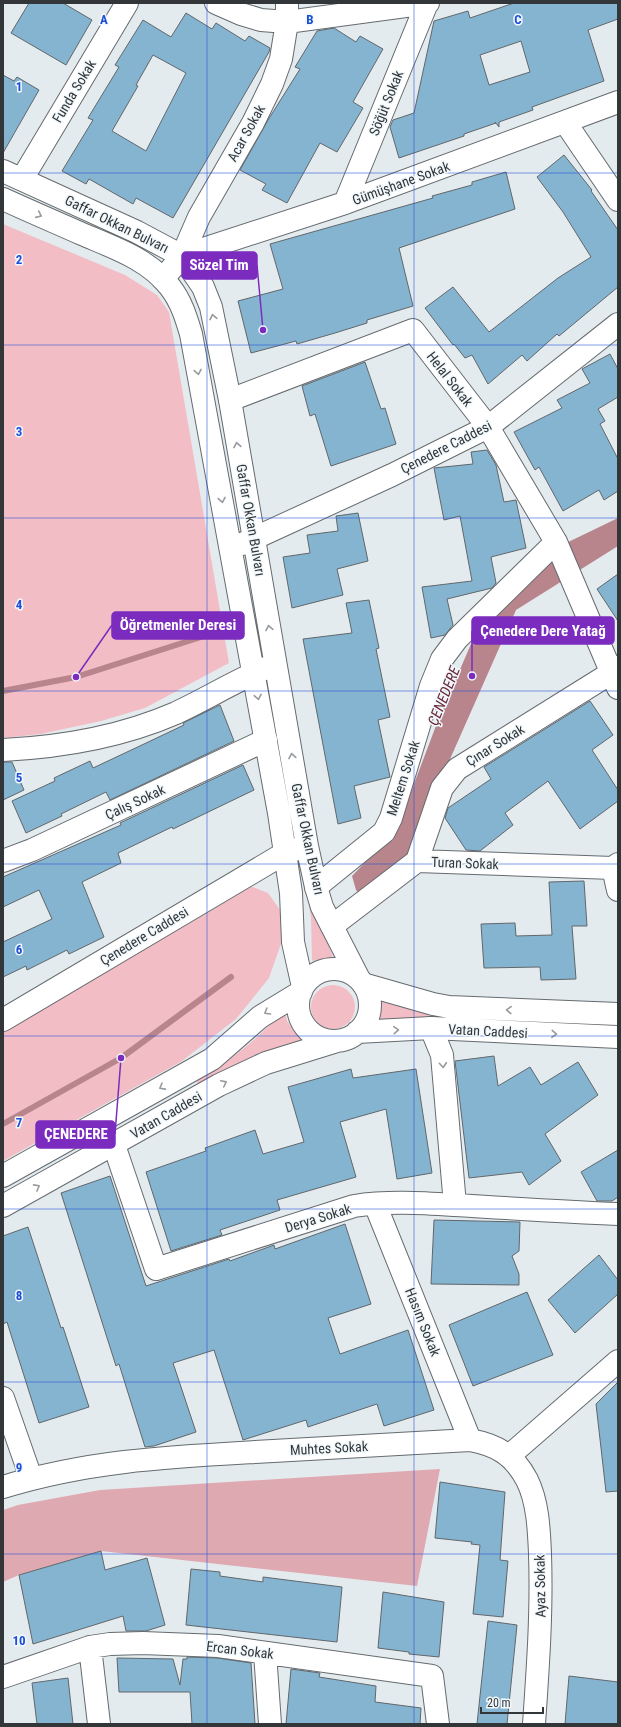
<svg xmlns="http://www.w3.org/2000/svg" width="621" height="1727" viewBox="0 0 621 1727" font-family="'Roboto Condensed',sans-serif">
  <style>
    .green { fill: #f3bdc5 }
    .forest { fill: #dfa9b1 }
    .water { fill: #b8858d }
    .lines { fill: none; stroke-linecap: round; stroke-linejoin: round }
    .stream { stroke: #b8858d; stroke-width: 6 }
    .building { fill: #85b4d0; stroke: #61676b; fill-rule: evenodd }
    .street-casing { stroke: #656b6f; stroke-width: 24 }
    .secondary-casing { stroke: #656b6f; stroke-width: 24 }
    .street { stroke: #fff; stroke-width: 22 }
    .secondary { stroke: #fff; stroke-width: 22 }
    .oneway { stroke: #999a9c }
    .grid { fill: none; stroke: #1d4ed8; stroke-width: 1; stroke-opacity: 0.55 }
    .labels { text-anchor: middle; stroke-width: 3; stroke-linejoin: round; paint-order: stroke }
    .street-label { font-size: 14px; fill: #333638; stroke: #f1f8fc }
    .water-label { font-size: 15px; font-style: italic; fill: #6a2837; stroke: #f1f8fc }
    .grid-label { font-size: 13px; text-anchor: middle; font-weight: bold; fill: #1d4ed8; stroke: #f1f8fc; stroke-width: 3; stroke-linejoin: round; paint-order: stroke }
    .leader { fill: none; stroke: #7b2cbf; stroke-width: 1.5 }
    .callout-dot { fill: #7b2cbf; stroke: #f1f8fc; stroke-width: 1.5 }
    .callout { fill: #7b2cbf; stroke: #7b2cbf; stroke-width: 1.5 }
    .callout-label { font-size: 15px; text-anchor: middle; font-weight: bold; fill: #fff }
  </style>
  <rect width="100%" height="100%" fill="#e4ebef"/>
  <path class="green" d="M3,224L125,275L157,295L169,312L229,663L145,708L101,721L41,734L3,738Z
    M303,876L333,957L312,961L311,917Z
    M250,886L268,893L283,914V938L269,978L236,1019L182,1061L3,1161V1014Z
    M311 1007a22 22 0 1 1 44 0a22 22 0 1 1-44 0Z
    M377,992L448,1024L375,1027L379,1016Z
    M284,1007L287,1021L302,1041L198,1086L197,1081C230,1059 260,1040 284,1007Z"/>
  <path class="forest" d="M440,1469L417,1586L101,1551L19,1575L3,1582V1510L18,1505L100,1490Z"/>
  <path class="water" d="M618,518V546L516,610L439,784L415,859L361,896L356,890L352,876L397,829L437,723L477,630L562,545Z"/>
  <g class="lines">
    <path class="stream" d="M3,691L76,677L201,637
      M3,1124L121,1058L231,977"/>
  </g>
  <path class="building" d="M29,3H63L92,20L66,65L11,33Z
    M514,3H618V19L588,30L604,81L532,107L533,110L499,122V127L495,122L496,123L464,134V136L399,158L390,127L393,120L414,113L434,21L468,11L470,18ZM521,41L530,72L489,85L480,55Z
    M186,13L212,29L216,23L245,41L249,36L270,48L269,52L173,218L136,198L133,204L89,179L86,184L62,171L93,120L88,118L119,67L115,65L143,20L171,37ZM153,55L186,73L146,151L112,131L138,86L136,85Z
    M334,28L356,42L360,36L383,49L353,102L363,108L337,152L320,143L287,203L262,190L266,184L240,170L268,120L300,69L295,67L317,31Z
    M3,75L14,81L17,77L39,90L3,153Z
    M564,155L592,190L591,191L618,230V287L559,336L557,334L527,361L522,355L488,384L472,355L465,358L454,344L453,345L425,308L453,287L489,332L558,278L591,257L563,212L537,177Z
    M506,172L515,209L399,248L413,306L367,320V323L335,333L297,344L296,341L251,353L238,301L283,289L270,244L433,198L432,196L472,185V182Z
    M610,354L618,369V397L598,409L605,421L600,424L618,459V491L604,500L599,490L563,511L539,467L535,470L514,432L562,408L557,400L590,383L582,369Z
    M365,362L381,409L385,408L396,444L331,466L315,414L310,416L302,386Z
    M487,450L496,465L504,502L516,500L526,548L491,557L496,583L492,588L447,599L453,625L445,635L431,638L422,587L472,581L460,516L444,520L434,468L473,464L471,452Z
    M358,513L368,561L337,569L343,595L292,608L283,557L310,553L307,535L338,531L336,516Z
    M618,574V621L597,589Z
    M369,600L379,648L376,649L390,717L378,720L390,777L354,786L361,818L338,824L303,639L352,633L346,603Z
    M590,701L613,735L592,750L618,790V801L580,829L548,781L505,813L513,825L480,851L466,850L445,818L448,808L491,779L484,767Z
    M220,705L234,741L110,800L106,792L61,814L62,816L26,833L12,801L55,781L54,778L90,761L93,768L144,744L184,725L183,723Z
    M3,762H12L24,790L3,800Z
    M243,765L254,790L173,829L172,827L118,853L121,863L82,882L104,937L69,954L67,950L27,970L26,966L3,977V942L52,919L39,890L3,907V877L121,825L120,823Z
    M584,881L587,926H572L576,979L541,980L540,967L484,968L481,924L515,923L516,936L552,935L549,882Z
    M494,1056L498,1086L530,1067L541,1085L578,1062L598,1095L545,1134L561,1161L529,1185L522,1172L469,1178L455,1061Z
    M351,1069L353,1078L416,1069L432,1173L397,1179L386,1109L340,1122L356,1177L277,1200L280,1210L220,1230L222,1235L171,1251L146,1172L206,1151L205,1148L255,1130L263,1154L304,1142L288,1087Z
    M618,1150V1197L612,1201H597L581,1172Z
    M110,1176L146,1286L229,1259L230,1261L274,1245L275,1249L345,1224L371,1304L328,1318L340,1354L408,1330L434,1410L384,1426L377,1404L308,1427L306,1420L243,1440L214,1350L173,1363L196,1432L154,1446L145,1447L119,1364L116,1366L61,1193Z
    M434,1220L520,1222L519,1251L512,1256L519,1274V1285L431,1284Z
    M28,1227L61,1328L63,1327L89,1407L39,1423L7,1322L3,1324V1236Z
    M599,1255L618,1280V1294L575,1333L548,1300Z
    M527,1292L553,1355L473,1386L449,1325Z
    M618,1382V1491L606,1492L596,1404Z
    M440,1482L505,1492L500,1560L508,1561L503,1617L473,1614L480,1545L471,1544L472,1542L435,1538Z
    M101,1551L105,1570L147,1558L165,1625L146,1631H126L123,1616L33,1644L19,1575Z
    M191,1569L220,1572V1576L263,1582V1577L342,1587L337,1642L186,1625Z
    M383,1592L444,1602L439,1657L409,1654V1652L378,1648Z
    M488,1621L517,1625L507,1724H477Z
    M187,1657L217,1658L251,1663L255,1724H192L190,1692H119L117,1658L173,1659L180,1685L183,1659H187Z
    M291,1669L320,1673L319,1677L376,1686L375,1702L421,1708L420,1724H286Z
    M569,1676L618,1682V1724H565Z
    M68,1678L73,1724H37L32,1683Z"/>
  <g class="lines">
    <defs>
      <path id="street" d="M216,3L241,14L261,20L287,22L428,3
        M565,122L618,200
        M22,179L127,3
        M345,203L427,3
        M182,256L345,203L618,102
        M163,279L182,256L199,217L253,123L272,84L281,59L287,22V3
        M230,400L413,330L488,427L556,542L618,688
        M3,861L32,850L266,740
        M417,861L442,788L457,769L611,673L618,667
        M613,868L618,890
        M316,887L384,832L391,818L431,686L442,659L457,639L556,542
        M332,926L417,861L613,868L618,864
        M431,1028L442,1055L455,1205
        M114,1145L156,1269L354,1206C393,1200 434,1204 472,1206C521,1209 569,1212 618,1214
        M375,1204L470,1440
        M3,1398L31,1478
        M509,1456L618,1361
        M3,1487C87,1461 167,1457 255,1452C326,1448 398,1444 470,1440C497,1445 514,1455 527,1480C538,1502 539,1530 540,1554C542,1611 538,1667 534,1724
        M90,1647L99,1724
        M265,1653L270,1724
        M3,1677L90,1647L110,1644L143,1643L218,1646L432,1676L438,1724"/>
      <path id="secondary" d="M3,171L137,232L182,256L203,287L211,307L230,400L307,846L316,887L322,907L359,979
        M3,199C29,211 55,222 82,234C112,247 149,259 170,287C181,301 186,317 191,334L279,813L291,893L293,942L303,987
        M242,544L392,475L488,427L618,324
        M3,750C62,747 121,737 176,713C206,699 235,681 266,668
        M298 1005a36 36 0 1 1 72 0a36 36 0 1 1-72 0Z
        M363,984L433,1004L449,1007L618,1014
        M3,1020L285,853L297,849
        M357,1032L431,1028L618,1037
        M3,1176L212,1059L260,1017L301,992
        M3,1206L219,1085L266,1063L337,1041"/>
    </defs>
    <use href="#street" class="street-casing"/>
    <use href="#secondary" class="secondary-casing"/>
    <use href="#street" class="street"/>
    <use href="#secondary" class="secondary"/>
  </g>
  <defs><path id="oneway-chevron" d="M-2-3.5L2.5 0L-2 3.5" fill="none" stroke-width="1.6" stroke-linecap="round" stroke-linejoin="round"/></defs>
  <g class="oneway">
    <use href="#oneway-chevron" transform="translate(39 215) rotate(24)"/>
    <use href="#oneway-chevron" transform="translate(213 317) rotate(-101)"/>
    <use href="#oneway-chevron" transform="translate(198 372) rotate(80)"/>
    <use href="#oneway-chevron" transform="translate(237 445) rotate(-100)"/>
    <use href="#oneway-chevron" transform="translate(222 500) rotate(80)"/>
    <use href="#oneway-chevron" transform="translate(269 628) rotate(-100)"/>
    <use href="#oneway-chevron" transform="translate(258 697) rotate(79)"/>
    <use href="#oneway-chevron" transform="translate(292 756) rotate(-100)"/>
    <use href="#oneway-chevron" transform="translate(509 1010) rotate(-178)"/>
    <use href="#oneway-chevron" transform="translate(267 1012) rotate(149)"/>
    <use href="#oneway-chevron" transform="translate(396 1030) rotate(-4)"/>
    <use href="#oneway-chevron" transform="translate(554 1034) rotate(3)"/>
    <use href="#oneway-chevron" transform="translate(443 1065) rotate(85)"/>
    <use href="#oneway-chevron" transform="translate(224 1083) rotate(-26)"/>
    <use href="#oneway-chevron" transform="translate(162 1087) rotate(151)"/>
    <use href="#oneway-chevron" transform="translate(37 1187) rotate(-29)"/>
  </g>
  <path class="grid" d="M207,3V1724M414,3V1724M3,173H618M3,345H618M3,518H618M3,691H618M3,864H618M3,1036H618M3,1209H618M3,1382H618M3,1554H618"/>
  <g class="labels">
    <g class="street-label">
      <text transform="translate(74 91) rotate(-59)" y="5">Funda Sokak</text>
      <text transform="translate(386 103) rotate(-68)" y="5">Söğüt Sokak</text>
      <text transform="translate(246 133) rotate(-61)" y="5">Acar Sokak</text>
      <text transform="translate(401 183) rotate(-20)" y="5">Gümüşhane Sokak</text>
      <text transform="translate(117 224) rotate(26)" y="5">Gaffar Okkan Bulvarı</text>
      <text transform="translate(450 379) rotate(52)" y="5">Helal Sokak</text>
      <text transform="translate(446 447) rotate(-27)" y="5">Çenedere Caddesi</text>
      <text transform="translate(251 520) rotate(80)" y="5">Gaffar Okkan Bulvarı</text>
      <text transform="translate(495 745) rotate(-32)" y="5">Çınar Sokak</text>
      <text transform="translate(403 778) rotate(-72)" y="5">Meltem Sokak</text>
      <text transform="translate(135 802) rotate(-25)" y="5">Çalış Sokak</text>
      <text transform="translate(308 839) rotate(78)" y="5">Gaffar Okkan Bulvarı</text>
      <text transform="translate(465 863) rotate(2)" y="5">Turan Sokak</text>
      <text transform="translate(144 936) rotate(-31)" y="5">Çenedere Caddesi</text>
      <text transform="translate(488 1031) rotate(3)" y="5">Vatan Caddesi</text>
      <text transform="translate(166 1115) rotate(-30)" y="5">Vatan Caddesi</text>
      <text transform="translate(318 1218) rotate(-17)" y="5">Derya Sokak</text>
      <text transform="translate(423 1322) rotate(68)" y="5">Hasım Sokak</text>
      <text transform="translate(329 1448) rotate(-3)" y="5">Muhtes Sokak</text>
      <text transform="translate(540 1586) rotate(-91)" y="5">Ayaz Sokak</text>
      <text transform="translate(240 1650) rotate(7)" y="5">Ercan Sokak</text>
    </g>
    <g class="water-label">
      <text transform="translate(444 696) rotate(-68)" y="5">ÇENEDERE</text>
    </g>
  </g>
  <g class="grid-label">
    <text x="104" y="24">A</text>
    <text x="310" y="24">B</text>
    <text x="518" y="24">C</text>
    <text x="19" y="91">1</text>
    <text x="19" y="264">2</text>
    <text x="19" y="436">3</text>
    <text x="19" y="609">4</text>
    <text x="19" y="782">5</text>
    <text x="19" y="954">6</text>
    <text x="19" y="1127">7</text>
    <text x="19" y="1300">8</text>
    <text x="19" y="1472">9</text>
    <text x="19" y="1645">10</text>
  </g>
  <path class="leader" d="M263 330L257 265M76 677L112 625M472 676L472 631M121 1058L115 1134"/>
  <g class="callout-dot">
    <circle cx="263" cy="330" r="4"/>
    <circle cx="76" cy="677" r="4"/>
    <circle cx="472" cy="676" r="4"/>
    <circle cx="121" cy="1058" r="4"/>
  </g>
  <g class="callout">
    <rect x="182" y="252" width="75" height="27" rx="4"/>
    <rect x="112" y="612" width="132" height="27" rx="4"/>
    <rect x="472" y="617" width="142" height="27" rx="4"/>
    <rect x="36" y="1121" width="79" height="27" rx="4"/>
  </g>
  <g class="callout-label">
    <text x="219" y="270">Sözel Tim</text>
    <text x="178" y="630">Öğretmenler Deresi</text>
    <text x="543" y="636">Çenedere Dere Yatağ</text>
    <text x="76" y="1139">ÇENEDERE</text>
  </g>
  <rect width="621" height="1727" fill="none" stroke="#333638" stroke-width="8"/>
  <path d="M481 1707v6h62v-6" fill="none" stroke="#333638" stroke-width="2"/>
  <text x="487" y="1707" font-size="12" fill="#333638" stroke="#f1f8fc" stroke-width="3" paint-order="stroke">20 m</text>
</svg>
